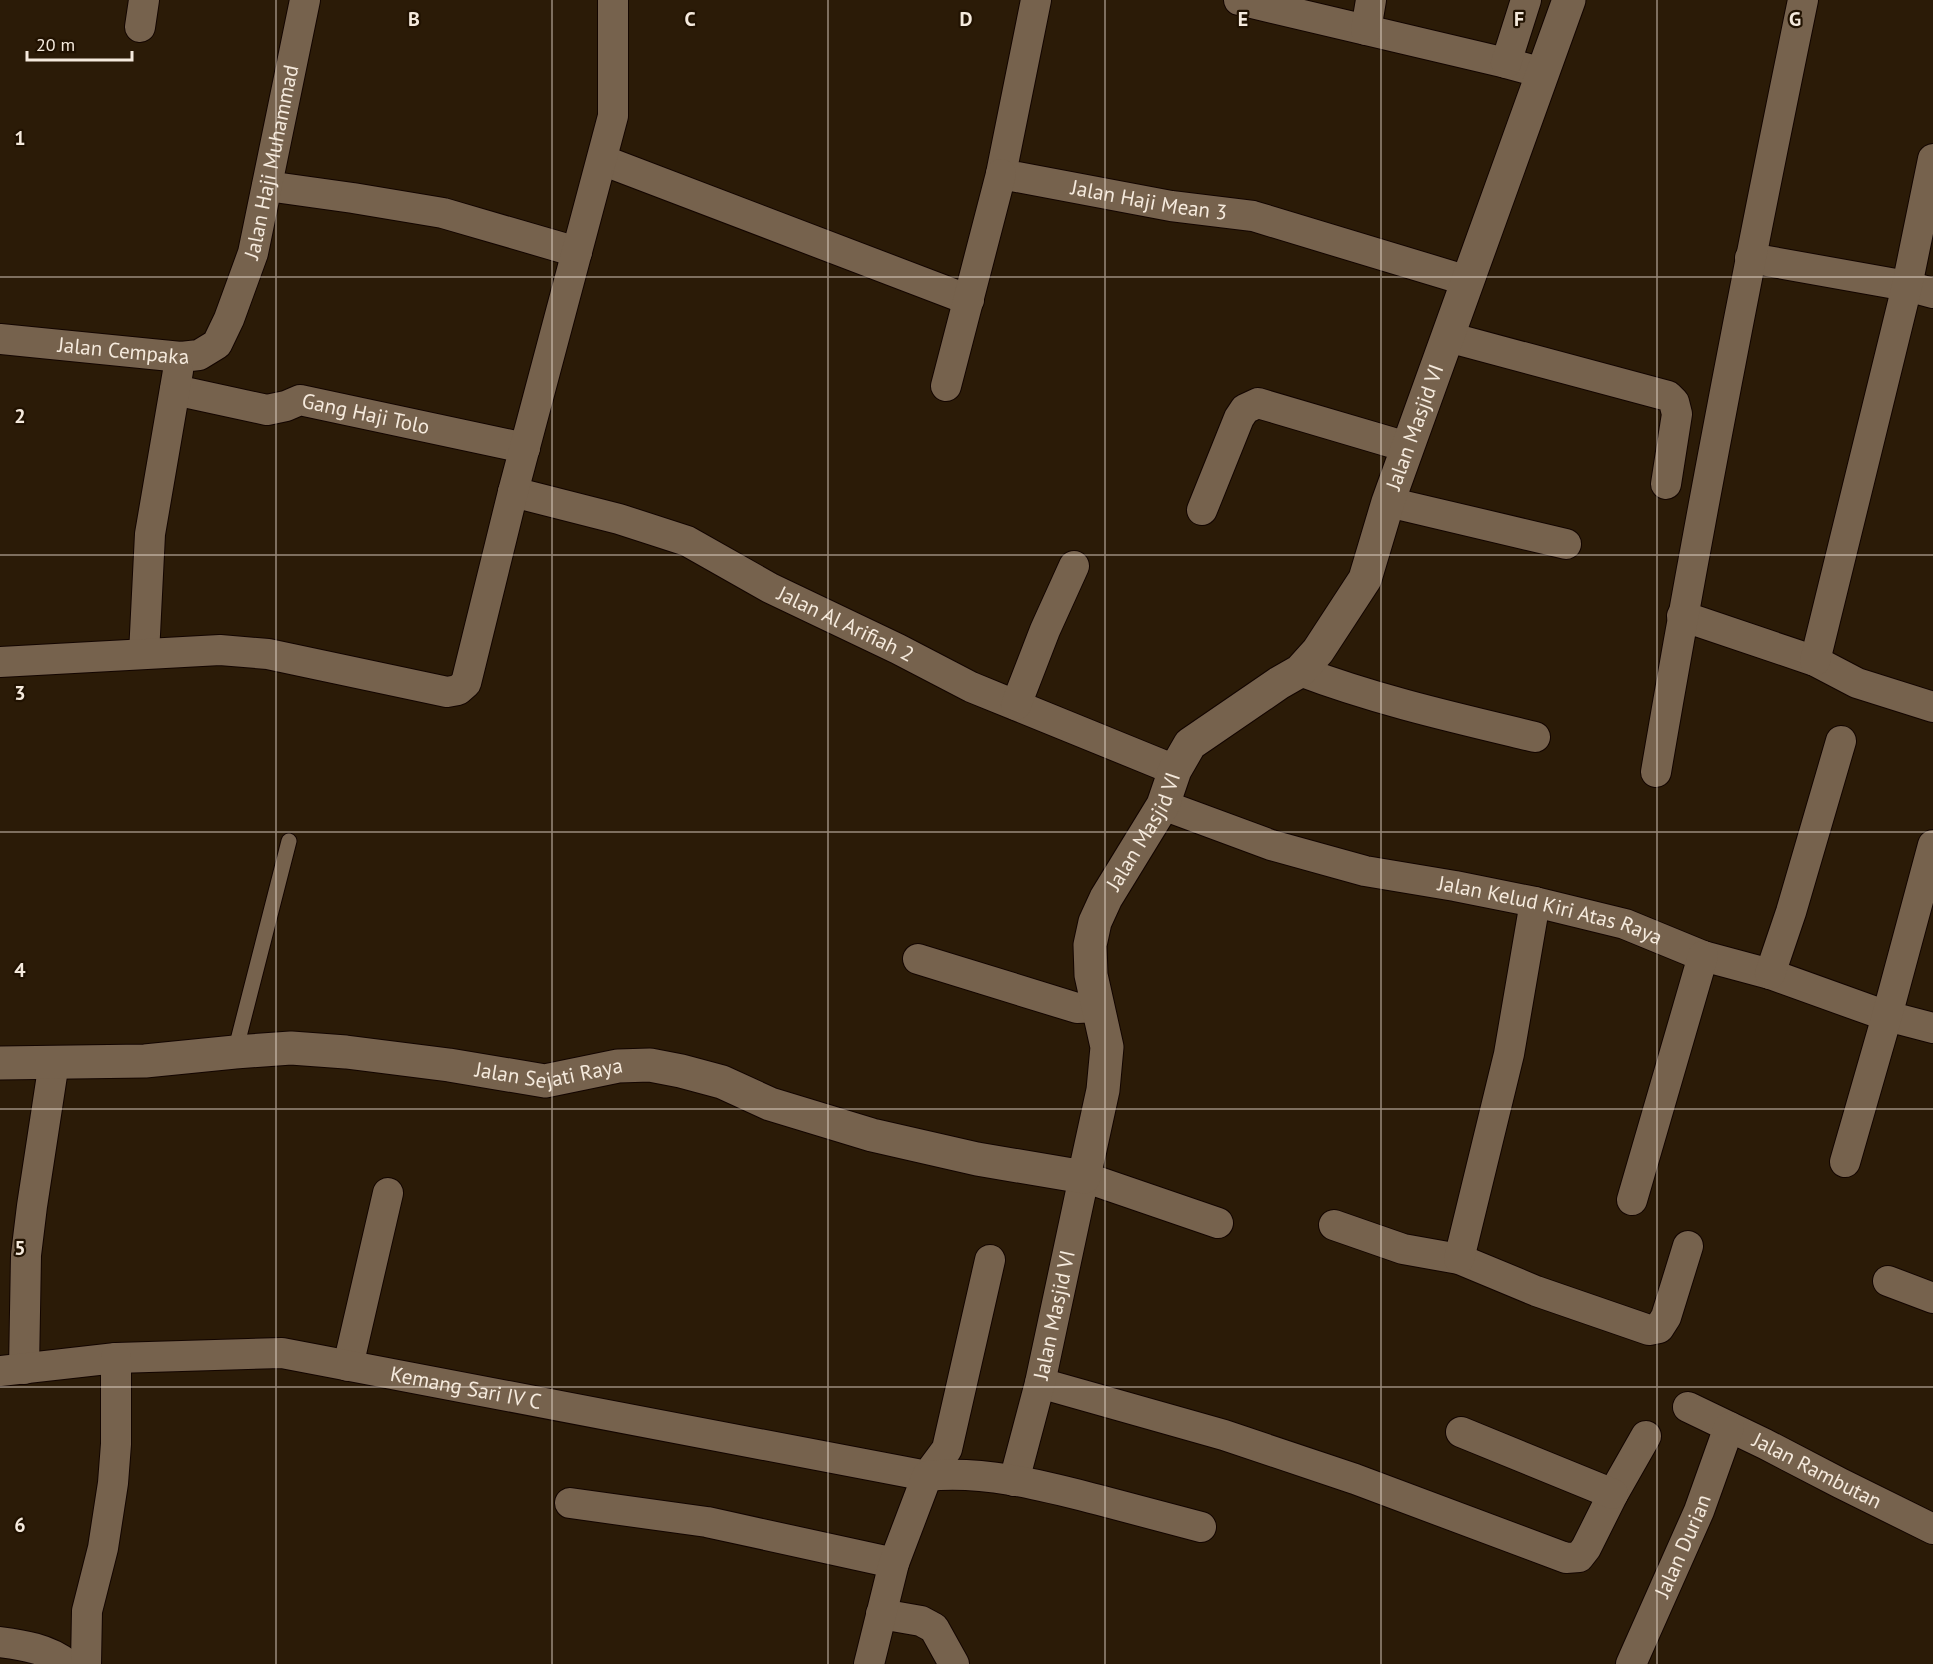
<svg xmlns="http://www.w3.org/2000/svg" width="1933" height="1664" viewBox="0 0 1933 1664" font-family="'PT Sans',sans-serif">
  <style>
    .lines { fill: none; stroke-linecap: round; stroke-linejoin: round }
    .service-casing { stroke: #130500; stroke-width: 17 }
    .minor-casing { stroke: #130500; stroke-width: 32 }
    .tertiary-casing { stroke: #130500; stroke-width: 35 }
    .service { stroke: #76624d; stroke-width: 15 }
    .minor { stroke: #76624d; stroke-width: 30 }
    .tertiary { stroke: #76624d; stroke-width: 33 }
    .grid { fill: none; stroke: #f5eadd; stroke-width: 1.5; stroke-opacity: 0.55 }
    .labels { text-anchor: middle; stroke-width: 4.5; stroke-linejoin: round; paint-order: stroke }
    .street-label { font-size: 21px; fill: #f5eadd; stroke: #211201 }
    .grid-label { font-size: 20px; text-anchor: middle; font-weight: bold; fill: #f5eadd; stroke: #211201; stroke-width: 4.5; stroke-linejoin: round; paint-order: stroke }
  </style>
  <rect width="100%" height="100%" fill="#2b1b07"/>
  <g class="lines">
    <defs>
      <path id="service" d="M235,1052L289,841"/>
      <g id="minor">
        <path id="s1" d="M1036,0L1001,174L1171,206L1253,216L1468,281"/>
        <path d="M1239,0L1506,63L1543,73"/>
        <path d="M140,27L144,0"/>
        <path d="M1366,30L1371,0"/>
        <path d="M1506,63L1526,0"/>
        <path d="M602,160L969,300"/>
        <path d="M267,186L353,198L443,213L577,252"/>
        <path d="M1750,258L1907,286L1933,293"/>
        <path d="M1448,337L1668,396L1674,402L1677,414L1666,484"/>
        <path id="s2" d="M0,339L181,357L199,355L217,344L229,319L253,253L305,0"/>
        <path d="M946,386L1001,174"/>
        <path id="s3" d="M175,390L267,410L286,406L300,400L525,448"/>
        <path id="s4" d="M513,492L619,519L687,541L770,588L898,649L971,687L1175,770"/>
        <path d="M1388,502L1566,544"/>
        <path d="M1202,510L1239,418L1245,409L1258,403L1407,447"/>
        <path d="M1682,616L1815,661L1857,683L1933,707"/>
        <path d="M144,654L150,534L178,371"/>
        <path d="M1815,661L1907,286L1933,159"/>
        <path d="M0,662L220,650L268,654L447,692L458,690L466,683L513,492L613,116V0"/>
        <path d="M1300,671C1376,700 1456,718 1535,737"/>
        <path d="M1016,705L1045,630L1074,566"/>
        <path d="M1656,772C1700,514 1750,257 1803,0"/>
        <path id="s5" d="M1163,805L1271,845L1365,871L1455,886L1535,902L1625,924L1703,956L1770,974L1887,1016L1933,1028"/>
        <path d="M918,959L1077,1008L1099,1007"/>
        <path d="M1770,974L1791,912L1841,741"/>
        <path d="M1845,1162L1887,1016L1933,845"/>
        <path d="M1632,1200L1703,956"/>
        <path d="M1334,1225L1403,1249L1459,1259L1536,1291L1649,1330L1659,1328L1666,1317L1688,1246"/>
        <path d="M1459,1259L1509,1054L1535,902"/>
        <path d="M1888,1281L1933,1298"/>
        <path d="M348,1366L388,1193"/>
        <path d="M24,1369L26,1255L32,1206L54,1062"/>
        <path id="s6" d="M0,1371L116,1358L282,1353L927,1476L947,1449L990,1260"/>
        <path d="M1040,1383L1224,1435L1355,1479L1566,1558L1579,1557L1586,1548L1613,1494L1646,1436"/>
        <path id="s7" d="M1688,1407L1765,1444L1840,1483L1933,1529"/>
        <path d="M1461,1432L1613,1494"/>
        <path id="s8" d="M1014,1481L1040,1383L1084,1177L1218,1223"/>
        <path d="M570,1503L707,1522L894,1563"/>
        <path d="M881,1614L921,1621L934,1628L954,1664"/>
        <path d="M0,1642C23,1645 48,1649 67,1664"/>
        <path d="M86,1664L87,1611L103,1548L113,1483L116,1444V1358"/>
        <path d="M869,1664L894,1563L927,1476C985,1470 1044,1486 1099,1500C1133,1509 1167,1518 1201,1527"/>
        <path id="s9" d="M1631,1664L1699,1511L1729,1427"/>
      </g>
      <g id="tertiary">
        <path id="s10" d="M0,1063L145,1061L235,1052L291,1048L346,1052L449,1065L545,1081L618,1066L650,1065L681,1071L722,1082L770,1104L872,1135L977,1159L1084,1177L1103,1090L1107,1047L1091,975L1090,945L1095,922L1106,898L1163,805L1175,770L1190,744L1279,683L1300,671L1318,651L1365,579L1388,502L1569,0"/>
      </g>
    </defs>
    <use href="#service" class="service-casing"/>
    <use href="#minor" class="minor-casing"/>
    <use href="#tertiary" class="tertiary-casing"/>
    <use href="#service" class="service"/>
    <use href="#minor" class="minor"/>
    <use href="#tertiary" class="tertiary"/>
  </g>
  <path class="grid" d="M276,0V1664M552,0V1664M828,0V1664M1105,0V1664M1381,0V1664M1657,0V1664M0,277H1933M0,555H1933M0,832H1933M0,1109H1933M0,1387H1933"/>
  <g class="labels">
    <g class="street-label">
      <text dy="7" stroke="none"><textPath href="#s2" startOffset="412">Jalan Haji Muhammad</textPath></text>
      <text dy="7" stroke="none"><textPath href="#s1" startOffset="328">Jalan Haji Mean 3</textPath></text>
      <text dy="7" stroke="none"><textPath href="#s2" startOffset="124">Jalan Cempaka</textPath></text>
      <text dy="7" stroke="none"><textPath href="#s3" startOffset="196">Gang Haji Tolo</textPath></text>
      <text dy="7" stroke="none"><textPath href="#s10" startOffset="1971">Jalan Masjid VI</textPath></text>
      <text dy="7" stroke="none"><textPath href="#s4" startOffset="360">Jalan Al Arifiah 2</textPath></text>
      <text dy="7" stroke="none"><textPath href="#s10" startOffset="1467">Jalan Masjid VI</textPath></text>
      <text dy="7" stroke="none"><textPath href="#s5" startOffset="402">Jalan Kelud Kiri Atas Raya</textPath></text>
      <text dy="7" stroke="none"><textPath href="#s10" startOffset="552">Jalan Sejati Raya</textPath></text>
      <text dy="7" stroke="none"><textPath href="#s8" startOffset="171">Jalan Masjid VI</textPath></text>
      <text dy="7" stroke="none"><textPath href="#s6" startOffset="470">Kemang Sari IV C</textPath></text>
      <text dy="7" stroke="none"><textPath href="#s7" startOffset="144">Jalan Rambutan</textPath></text>
      <text dy="7" stroke="none"><textPath href="#s9" startOffset="129">Jalan Durian</textPath></text>
    </g>
  </g>
  <g class="grid-label">
    <text x="414" y="26">B</text>
    <text x="690" y="26">C</text>
    <text x="966" y="26">D</text>
    <text x="1243" y="26">E</text>
    <text x="1519" y="26">F</text>
    <text x="1795" y="26">G</text>
    <text x="20" y="145">1</text>
    <text x="20" y="423">2</text>
    <text x="20" y="700">3</text>
    <text x="20" y="977">4</text>
    <text x="20" y="1255">5</text>
    <text x="20" y="1532">6</text>
  </g>
  <path d="M27 51v9h105v-9" fill="none" stroke="#f5eadd" stroke-width="3"/>
  <text x="36" y="51" font-size="18" fill="#f5eadd" stroke="#211201" stroke-width="4.5" paint-order="stroke">20 m</text>
</svg>
